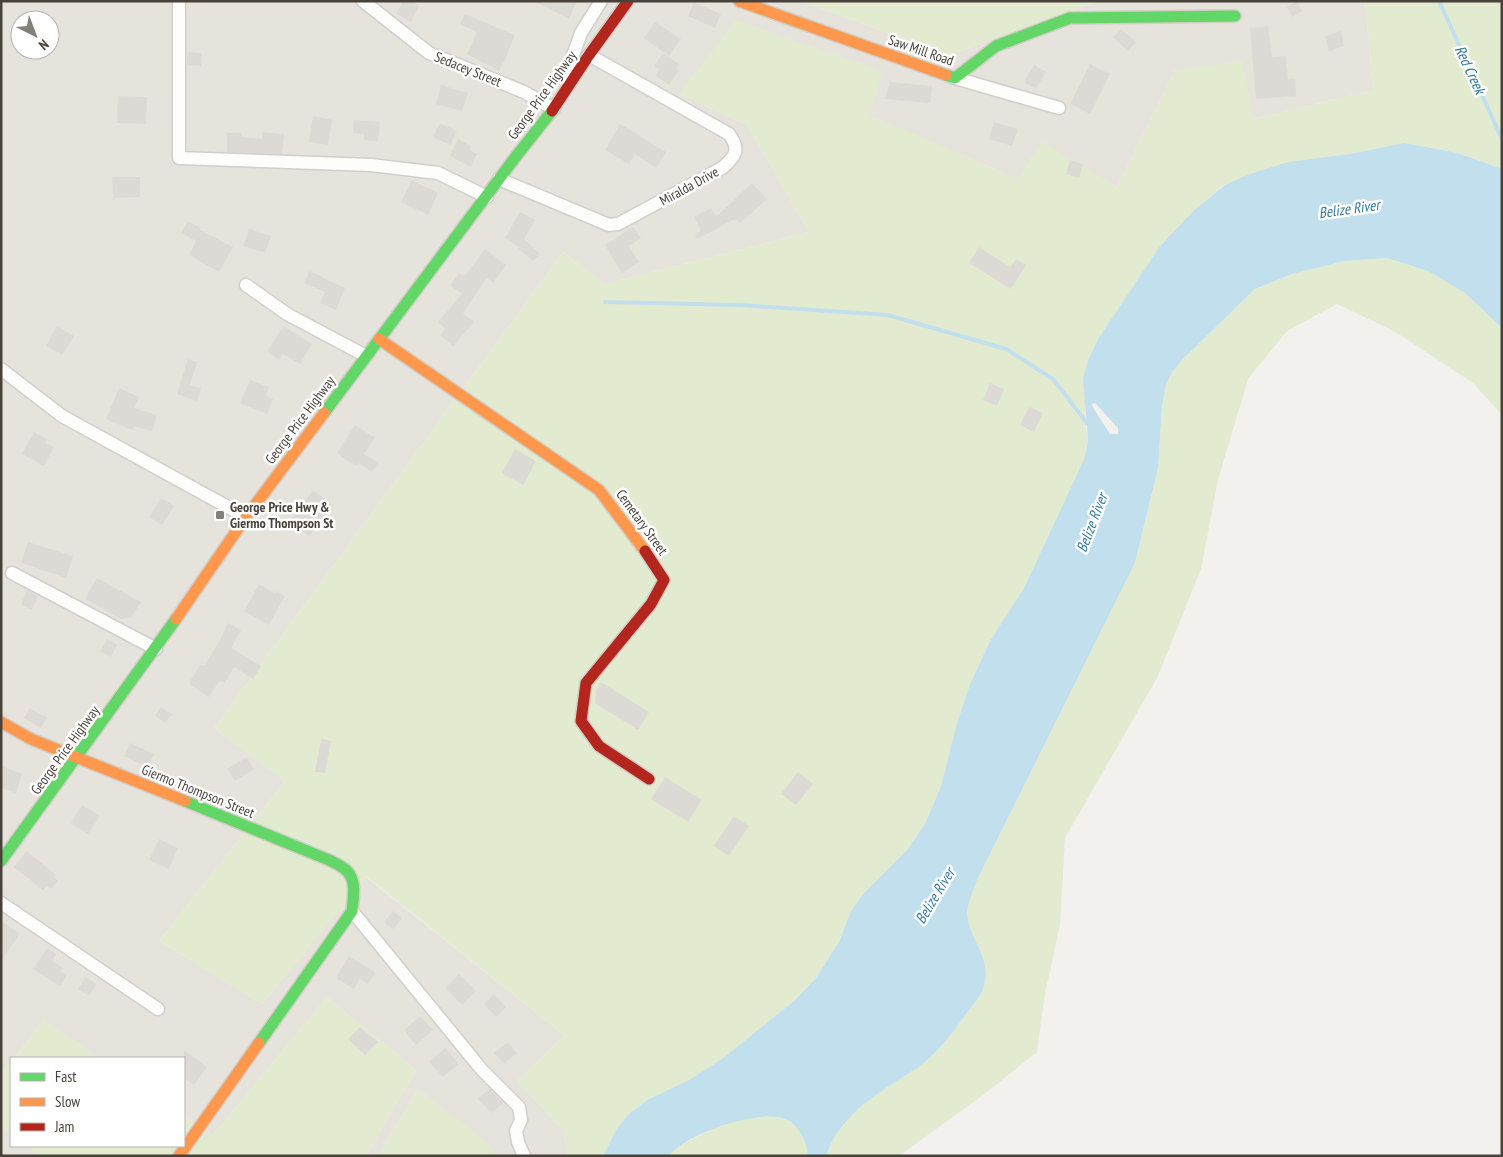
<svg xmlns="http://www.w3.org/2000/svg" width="1503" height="1157" viewBox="0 0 1503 1157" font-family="'PT Sans Narrow',sans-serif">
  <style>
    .residential { fill: #e6e2dc; fill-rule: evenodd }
    .green { fill: #e2ebd0 }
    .water { fill: #c2dfed; fill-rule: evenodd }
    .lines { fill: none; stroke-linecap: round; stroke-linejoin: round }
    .stream { stroke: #c2dfed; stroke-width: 4 }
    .building { fill: #dddad6 }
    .street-casing { stroke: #d1cfcc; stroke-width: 15 }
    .fast-casing { stroke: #d2cdc5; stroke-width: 14 }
    .slow-casing { stroke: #d2cdc5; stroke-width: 14 }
    .jam-casing { stroke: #d2cdc5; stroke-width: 14 }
    .street { stroke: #fdfdfc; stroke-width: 12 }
    .fast { stroke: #63d668; stroke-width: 11 }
    .slow { stroke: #ff974d; stroke-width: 11 }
    .jam { stroke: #b3261e; stroke-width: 11 }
    .poi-dot { fill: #847f79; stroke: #fff; stroke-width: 2 }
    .labels { text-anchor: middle; stroke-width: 5; stroke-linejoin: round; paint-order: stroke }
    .street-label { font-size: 14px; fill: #49423a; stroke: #fff }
    .poi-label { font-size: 14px; font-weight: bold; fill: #49423a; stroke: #fff; text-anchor: start }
    .water-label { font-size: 15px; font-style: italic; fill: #357a9f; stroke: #fff }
  </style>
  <rect width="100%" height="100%" fill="#f3f1ee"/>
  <path class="residential" d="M1,1H800L950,55L1099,1H1365L1373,90L1253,119L1175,70L1117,187L1042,142L1018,179L869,115L882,71L679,94L747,125L809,232L605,284L563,252L214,728L285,781L159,941L262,1004L366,877L564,1035L517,1081L563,1130L568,1156H495L490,1145L418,1089L378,1156H366L416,1070L327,997L213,1135L184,1115V1058H100L44,1020L14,1058H11V1061L1,1074ZM20,20H50V50H20Z
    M1,1125L11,1133V1146H28L41,1156H1Z"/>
  <path class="green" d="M800,1H1099L950,55Z
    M1365,1H1502V169L1458,153L1404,143L1350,154L1224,185L1194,210L1160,246L1098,339L1088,360L1085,420L1088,441L1085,457L1024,588L990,641L970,684L956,726L941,786L926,822L907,850L864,893L851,911L839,942L816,978L794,1001L723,1058L689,1080L649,1099L630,1113L617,1128L603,1156H568L563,1130L517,1081L564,1035L367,877L262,1004L159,941L285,781L214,728L563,252L605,284L809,232L747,125L679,94L736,20L883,71L870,115L1018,179L1042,141L1117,187L1175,70L1242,61L1254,119L1373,90Z
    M1387,258L1428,271L1465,293L1502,328V415L1473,383L1394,331L1337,304L1287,331L1248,379L1218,480L1201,569L1157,678L1065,838L1060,925L1045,994L1037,1052L983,1095L899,1156H826C842,1111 880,1093 917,1068C936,1055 953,1033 966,1014C971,1007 980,998 983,989C993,960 974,945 968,920C965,907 973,892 977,880L1135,563L1158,468L1162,406L1166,385L1172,372L1182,360L1255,289L1292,274L1345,261Z
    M327,997L416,1070L366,1156H41L28,1146H184V1115L213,1135Z
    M44,1020L100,1058H14Z
    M11,1061V1133L1,1125V1074Z
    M418,1089L491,1145L495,1156H378Z
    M772,1116C777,1117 783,1118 788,1120C800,1126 808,1143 807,1156H669C680,1141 726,1123 744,1118C753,1117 763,1117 772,1116Z"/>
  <path class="water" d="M1404,143L1458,153L1502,169V328L1465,293L1428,271L1387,258L1345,261L1292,274L1255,289L1182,360L1172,372L1166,385L1162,406L1158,468L1135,563L977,880C973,892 965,907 968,920C974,946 993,960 983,989C980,998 971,1007 966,1014C953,1033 936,1055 917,1068C880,1093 842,1111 826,1156H807C808,1149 805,1140 801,1134C798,1129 793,1122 787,1120C762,1107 685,1134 669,1156H603L617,1128L630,1113L649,1099L689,1080L723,1058L794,1001L816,978L839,942L851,911L864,893L907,850L926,822L941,786L956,726L970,684L990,641L1024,588L1085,457L1088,441L1083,378L1088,360L1098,339L1160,246L1194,210L1225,185L1250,174L1288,162L1350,154ZM1095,403L1118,428V434H1110L1092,406V404Z"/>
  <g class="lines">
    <path class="stream" d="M1439,1L1502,139
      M605,302L739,305L888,315L1006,349L1053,379L1087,423"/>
  </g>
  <path class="building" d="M403,1H412L419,6L411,22L396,14Z
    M534,1H577L569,19Z
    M1297,1L1302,11L1292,17L1287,7Z
    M694,2L721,14L715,28L688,16Z
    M465,14L515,35L507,54H508L499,71L467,54L477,32L460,24Z
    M655,22L681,39L669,56L644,38Z
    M1268,26L1272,57L1286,56L1288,79L1295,78L1296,96L1256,99L1250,28Z
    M1121,29L1136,42L1128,51L1113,37Z
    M1341,31L1344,46L1329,51L1325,36Z
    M188,52L202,53L201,66L187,65Z
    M663,53L679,64L676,69L679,71L669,85L656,76L660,70L654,66Z
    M1090,64L1110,74L1090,114L1070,104Z
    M1034,65L1046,72L1036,89L1024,82Z
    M890,82L932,86L930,103L885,99Z
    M441,85L468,93L462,111L436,104Z
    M118,96L147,97L146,124L117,123Z
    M313,116L332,120L328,145L309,142Z
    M354,120L380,122L378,141L364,140V134L353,133Z
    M994,122L1018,129L1012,146L989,139Z
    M440,123L457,131L450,145L433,137Z
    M620,124L666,152L656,168L635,154L629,164L605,150Z
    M262,132L284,134L282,154L227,152V133H241V137L262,139Z
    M458,139L471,146L469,150L477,154L471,167L450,156Z
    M1070,160L1083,164L1079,178L1066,174Z
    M112,177H140V197L113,198Z
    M412,180L438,193L428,215L401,202Z
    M752,183L767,199L740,223L735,219L697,239L695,236L701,230L694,217L711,208L716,217Z
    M520,212L535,220L524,239L540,254L533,261L518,248L519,247L505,238Z
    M188,221L201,228L200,230L233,247L219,272L189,255L196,241L181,233Z
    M633,227L641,238L629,246L639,262L622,273L605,245Z
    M249,229L271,236L265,253L243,246Z
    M979,247L1010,267L1016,259L1026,265L1011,289L969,263Z
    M485,249L506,265L493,283L487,278L463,313L474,322L453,346L440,335L446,329L438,322L462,294L450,285L459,273L465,276Z
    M310,271L321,276V277L345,288L336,310L320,303L325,292L304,283Z
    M57,326L74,336L62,355L46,346Z
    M283,326L312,344L300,364L283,354L279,360L267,352Z
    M188,359L197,362L190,385L201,388L197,401L177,394Z
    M250,380L269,387L266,396L273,399L267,414L240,403Z
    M990,383L1004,389L997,406L983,400Z
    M119,388L139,397L134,408L157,415L152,431L134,426L132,430L106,419Z
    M1029,407L1043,413L1034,432L1020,425Z
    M355,425L375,438L364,454L378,463L372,472L359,463L356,466L337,453Z
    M34,432L47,439L45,443L54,447L44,466L22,454Z
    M515,449L536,461L523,485L502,473Z
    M313,490L333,505L309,536L290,521Z
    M161,498L174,506L162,525L149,517Z
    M28,542L73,556L66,578L21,563Z
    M97,578L141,602L131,618L121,619L85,599Z
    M259,584L275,593L276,591L285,596L269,625L244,611Z
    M27,590L38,596L32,610L21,605Z
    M228,623L241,630L231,648L261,666L253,679L234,667L224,683L220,680L209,697L190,685V681L201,664L204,666L220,640Z
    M107,639L117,645L111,657L100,651Z
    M601,682L649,712L638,730L595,703L596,690Z
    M161,707L172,714L165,723L155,716Z
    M30,708L47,718L41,728L24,718Z
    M321,739L331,741L325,773L315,772Z
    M130,743L154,754L148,767L124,756Z
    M247,757L254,769L235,781L227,769Z
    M1,766L22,774L16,793L1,788Z
    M798,772L813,784L796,805L781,794Z
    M665,777L702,800L688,822L651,799Z
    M82,805L100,816L88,834L71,823Z
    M734,816L749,826L729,856L714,846Z
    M159,839L178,848L169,869L149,860Z
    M27,851L56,875L54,877L58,881L51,889L47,886L43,890L14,867Z
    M393,911L402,918L393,929L384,922Z
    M1,921L20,934L1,960Z
    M47,948L56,954L52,961L63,968L60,971L67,975L60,986L33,969Z
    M349,956L376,973L367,984L360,978L354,989L336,978Z
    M459,974L476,991L462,1005L445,988Z
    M86,977L97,984L89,996L78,989Z
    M494,994L506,1007L496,1017L484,1004Z
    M420,1016L433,1030L416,1045L404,1030Z
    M360,1027L378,1042L365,1055L348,1039Z
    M508,1042L517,1053L504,1064L494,1053Z
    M445,1048L459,1064L443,1077L429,1062Z
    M184,1050L207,1067L194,1085L184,1078Z
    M489,1089L503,1103L492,1113L478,1099Z"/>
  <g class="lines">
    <defs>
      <path id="street" d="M179,1V158L371,165L438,173L487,197
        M363,1L429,53L524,92L554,109
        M567,78L572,58L581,33L601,1
        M955,78L1059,108
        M499,179L609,225L618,224L722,168C735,157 741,150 729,134L589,55
        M246,285L287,314L366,356
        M1,369L62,416L246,517
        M12,573L156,649
        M1,903L158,1009
        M352,911L482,1070L519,1107L521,1120L516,1131L518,1142L524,1156"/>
      <path id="fast" d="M946,75L955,78L996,46L1070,18L1235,16
        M324,413L514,159L552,111
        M185,801L329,860C335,863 342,866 347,871C357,881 353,899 352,911L259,1043
        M1,861L176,619"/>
      <path id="slow" d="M739,1L946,75
        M379,339L599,490L645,551
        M176,619L246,517L324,413
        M1,722L31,739L185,801
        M179,1156L259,1043"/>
      <path id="jam" d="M552,111L589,55L628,1
        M645,551L664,580L651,604L586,683L581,721L599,746L649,779"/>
    </defs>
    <use href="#street" class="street-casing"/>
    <use href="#fast" class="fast-casing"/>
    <use href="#slow" class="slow-casing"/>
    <use href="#jam" class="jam-casing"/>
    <use href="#street" class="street"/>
    <use href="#fast" class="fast"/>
    <use href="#slow" class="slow"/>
    <use href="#jam" class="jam"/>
  </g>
  <rect class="poi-dot" x="215" y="510" width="10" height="10" rx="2.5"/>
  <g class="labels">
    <g class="street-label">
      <text transform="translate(921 50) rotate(19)" y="5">Saw Mill Road</text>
      <text transform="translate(468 69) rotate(22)" y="5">Sedacey Street</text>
      <text transform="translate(542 95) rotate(-54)" y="5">George Price Highway</text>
      <text transform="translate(689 186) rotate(-29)" y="5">Miralda Drive</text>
      <text transform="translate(300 420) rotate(-53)" y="5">George Price Highway</text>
      <text transform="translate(642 522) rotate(54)" y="5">Cemetary Street</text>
      <text transform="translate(65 750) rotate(-54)" y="5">George Price Highway</text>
      <text transform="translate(198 791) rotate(22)" y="5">Gíermo Thompson Street</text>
    </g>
    <g class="poi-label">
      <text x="230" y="512">George Price Hwy &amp;<tspan x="230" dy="16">Giermo Thompson St</tspan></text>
    </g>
    <g class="water-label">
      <text transform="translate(1470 70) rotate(65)" y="5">Red Creek</text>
      <text transform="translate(1349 209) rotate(-8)" y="5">Belize River</text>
      <text transform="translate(1092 523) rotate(-69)" y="5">Belize River</text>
      <text transform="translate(935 896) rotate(-59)" y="5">Belize River</text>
    </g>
  </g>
  <rect width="1503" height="1157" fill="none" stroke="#49423a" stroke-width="5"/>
  <rect x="10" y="1057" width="175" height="90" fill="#ffffff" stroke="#b6b3b0"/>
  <rect x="20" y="1073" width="25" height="8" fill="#63d668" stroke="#b6b3b0"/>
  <text x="55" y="1082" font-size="15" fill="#49423a">Fast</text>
  <rect x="20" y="1098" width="25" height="8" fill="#ff974d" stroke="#b6b3b0"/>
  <text x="55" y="1107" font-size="15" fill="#49423a">Slow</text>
  <rect x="20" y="1123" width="25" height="8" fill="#b3261e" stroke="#b6b3b0"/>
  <text x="55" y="1132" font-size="15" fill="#49423a">Jam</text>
  <g transform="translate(35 35) rotate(138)"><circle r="24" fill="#ffffff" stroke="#b6b3b0"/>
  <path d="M0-4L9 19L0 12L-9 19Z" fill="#847f79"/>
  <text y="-8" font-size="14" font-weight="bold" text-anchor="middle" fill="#49423a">N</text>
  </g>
</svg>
